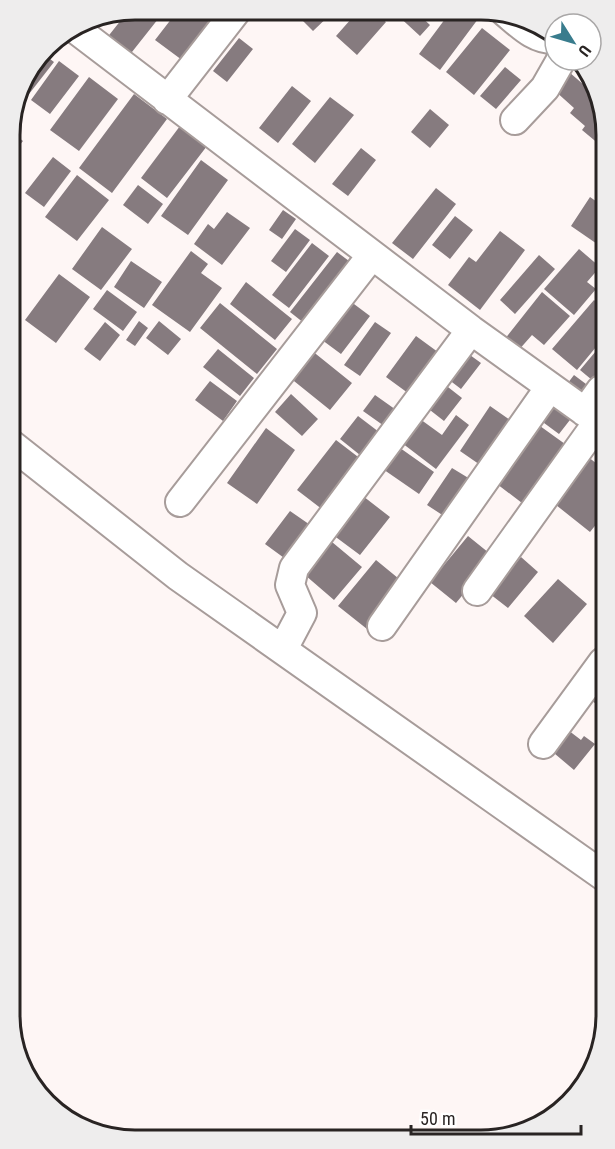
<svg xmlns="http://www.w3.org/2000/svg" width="615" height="1149" viewBox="0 0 615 1149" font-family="'Roboto Condensed',sans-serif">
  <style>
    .building { fill: #867b7f }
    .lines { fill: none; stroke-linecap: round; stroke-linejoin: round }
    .minor-casing { stroke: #a79c9a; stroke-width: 32 }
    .minor { stroke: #fff; stroke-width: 28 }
    .rim { fill: none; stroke: #292423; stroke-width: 3 }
  </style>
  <rect width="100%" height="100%" fill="#fef6f5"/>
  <path class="building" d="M166,9L128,57L106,39L129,10Z
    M179,9H213L218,13L182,60L155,40Z
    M292,10H332L334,11L313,31Z
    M359,10L373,11L386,22L357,55L336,36Z
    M398,11H415L430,25L420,36L395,13Z
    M451,11H484L440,70L419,54Z
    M109,14L101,24L93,17Z
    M482,28L510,50L474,95L446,72Z
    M239,38L253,49L227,82L213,71Z
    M42,53L54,62L29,94L19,87L22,79Z
    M59,61L79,76L50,114L31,100Z
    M505,67L521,80L496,109L480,96Z
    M569,72L599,98L600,145L582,130L585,126L570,113L574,108L554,90Z
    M89,77L118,99L79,151L50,130Z
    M292,86L311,101L278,143L259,128Z
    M134,94L167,119L112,193L79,168Z
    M330,97L354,115L315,163L292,144Z
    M430,109L449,125L430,148L411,132Z
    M180,126L207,146L167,198L141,178Z
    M10,131L23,141L10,157Z
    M361,148L376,160L348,196L332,184Z
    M53,157L71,171L44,207L25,193Z
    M201,160L228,180L188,235L161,216Z
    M77,175L109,200L77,241L45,217Z
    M138,185L163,204L148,224L123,205Z
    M436,188L456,204L413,259L392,243Z
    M590,197L600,204V246L571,226Z
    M283,210L296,219L282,239L269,230Z
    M227,212L250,228L222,265L194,244L208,224L214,229Z
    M455,216L473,230L450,259L432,245Z
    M102,227L132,249L101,290L72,269Z
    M295,229L310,240L286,272L271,261Z
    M500,231L525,250L480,310L448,285L469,257L476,262Z
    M312,243L329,256L289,308L272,295Z
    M579,249L600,267L587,282L596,289L574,315L544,289Z
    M191,251L208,264L201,273L222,288L190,332L152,305Z
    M337,252L357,267L309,327L290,312Z
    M539,255L555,269L515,314L500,300Z
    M131,261L162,282L144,308L114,287Z
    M59,274L90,297L56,343L25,320Z
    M246,282L292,319L275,340L230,304Z
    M107,290L137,312L123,331L93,309Z
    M542,292L570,316L544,345L532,335L517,352L504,340Z
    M346,298L370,316L341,354L318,337Z
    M594,300L601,306V341L577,370L552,349Z
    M220,303L277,349L257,374L200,328Z
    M139,321L148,328L135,346L126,340Z
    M159,321L181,339L168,355L146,338Z
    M105,322L120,335L100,361L84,349Z
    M375,322L391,333L360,376L344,365Z
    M416,336L442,355L412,396L386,377Z
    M601,345V381L598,385L580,370Z
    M218,349L254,378L240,396L203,367Z
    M311,350L352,383L330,410L289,377Z
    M463,350L481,363L461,389L444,376Z
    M574,375L590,387L580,400L564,388Z
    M439,380L462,398L444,421L421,403Z
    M210,381L237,401L223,421L195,400Z
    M291,394L318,419L302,436L275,412Z
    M375,395L399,412L387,428L363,411Z
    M553,401L573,416L559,434L540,420Z
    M490,406L517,425L486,469L460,451Z
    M456,415L469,425L436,469L402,443L420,419L442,435Z
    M358,416L379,432L360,455L340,439Z
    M540,426L565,444L549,465L556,470L535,499L529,494L522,503L497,484Z
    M266,428L295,450L257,504L227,483Z
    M336,440L366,463L327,513L297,490Z
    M393,443L434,472L419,494L377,465Z
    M587,456L602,468V517L590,532L551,501Z
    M452,468L475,482L450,520L427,505Z
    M359,493L390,517L360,555L329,532Z
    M290,511L316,529L291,563L265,544Z
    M602,524V538L595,532Z
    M468,536L494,557L456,603L430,582Z
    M332,542L362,567L334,600L305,575Z
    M521,557L538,572L508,608L490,594Z
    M376,560L404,583L367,629L338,606Z
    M558,579L587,604L553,643L524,616Z
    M603,675L604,710L587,697Z
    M564,727L581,740L584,736L595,744L574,770L548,748Z"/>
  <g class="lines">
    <defs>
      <path id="minor" d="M504,11C520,24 534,40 555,39
        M73,27L471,330L602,424
        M167,100L237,10
        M515,120L545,88L561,60
        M585,412L601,390
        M12,445L178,576L605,877
        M180,502L372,255
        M477,591L598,422
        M382,626L550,387
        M283,649L302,613L290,585L294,568L471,330
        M543,744L603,662"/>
    </defs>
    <use href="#minor" class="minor-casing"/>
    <use href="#minor" class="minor"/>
  </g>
  <path d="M0 0H615V1149H0ZM135 20H481A115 115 0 0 1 596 135V1015A115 115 0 0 1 481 1130H135A115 115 0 0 1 20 1015V135A115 115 0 0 1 135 20Z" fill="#eeeded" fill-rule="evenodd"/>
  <path class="rim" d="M135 20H481A115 115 0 0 1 596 135V1015A115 115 0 0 1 481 1130H135A115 115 0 0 1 20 1015V135A115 115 0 0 1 135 20Z"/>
  <g transform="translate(573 42) rotate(127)"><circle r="28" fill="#ffffff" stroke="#a9a7a7" stroke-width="1.5"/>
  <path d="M0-4.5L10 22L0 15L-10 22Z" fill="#397c8d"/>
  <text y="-9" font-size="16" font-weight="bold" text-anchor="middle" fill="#292423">U</text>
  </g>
  <path d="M411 1125v9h170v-9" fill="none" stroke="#292423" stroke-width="3"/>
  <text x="420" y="1125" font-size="18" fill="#292423" stroke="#ffffff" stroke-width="4.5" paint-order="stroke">50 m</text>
</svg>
